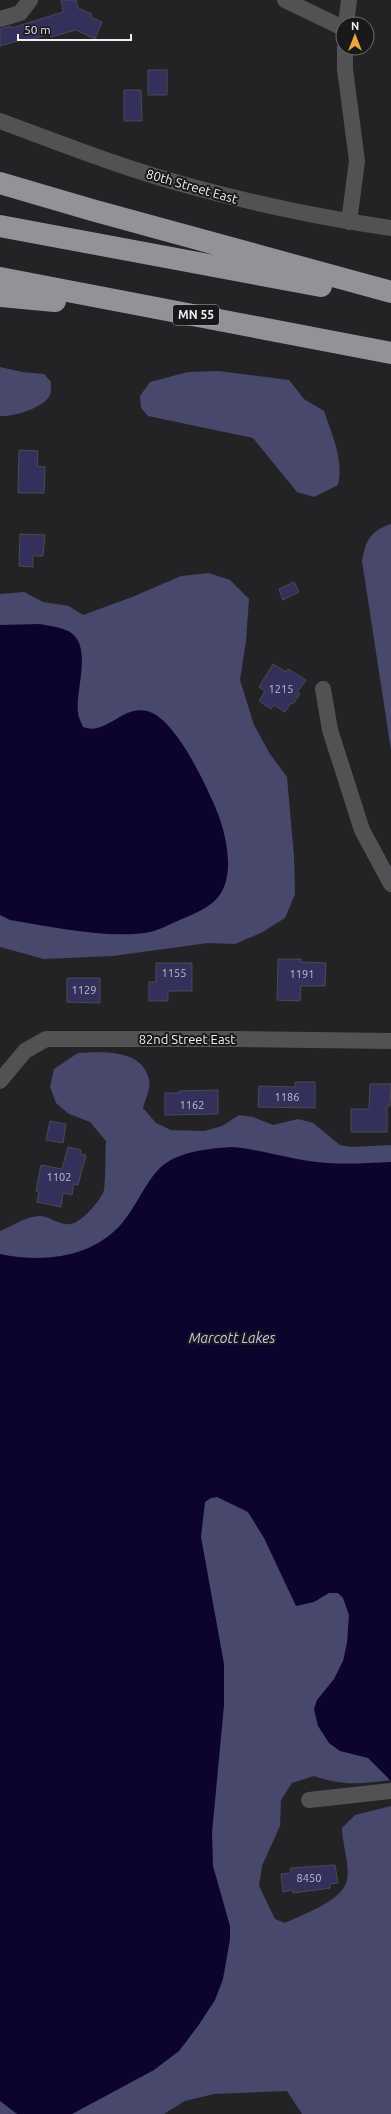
<svg xmlns="http://www.w3.org/2000/svg" width="391" height="2114" viewBox="0 0 391 2114" font-family="Ubuntu,sans-serif">
  <style>
    .green { fill: #48476c }
    .water { fill: #0c042c }
    .building { fill: #33305c; stroke: #4a4a4e }
    .lines { fill: none; stroke-linecap: round; stroke-linejoin: round }
    .minor { stroke: #525254; stroke-width: 16 }
    .highway { stroke: #929297; stroke-width: 22 }
    .labels { text-anchor: middle; stroke-width: 4; stroke-linejoin: round; paint-order: stroke }
    .number-label { font-size: 11px; fill: #bfbfcc }
    .shield { fill: #19191c; stroke: #aeafb1; stroke-width: 1 }
    .shield-label { font-size: 12px; font-weight: bold; fill: #eeeff1 }
    .street-label { font-size: 13px; fill: #eeeff1; stroke: #19191c }
    .water-label { font-size: 14px; font-style: italic; fill: #c4c4f2; stroke: #19191c }
  </style>
  <rect width="100%" height="100%" fill="#232326"/>
  <path class="green" d="M0,367L22,372L44,374L51,382C51,386 51,391 50,395C44,408 13,417 0,416Z
    M218,371L289,380L304,399L324,411C332,435 344,460 338,485L314,497L297,492L253,438L148,416L141,408L140,396L150,382L188,372Z
    M391,524V750L362,561C366,540 370,531 391,524Z
    M209,573L230,580L249,599L246,641L240,680L254,725L270,754L287,777L294,856L295,894L285,918L261,933L235,944L208,943L113,956L44,959L0,947V594L24,592L43,602L69,606L83,615L132,597L181,576Z
    M99,1052C119,1053 144,1055 149,1080C151,1088 145,1101 143,1108L156,1123L171,1130L204,1131L222,1126L239,1115L253,1117L273,1125L298,1119L313,1123L340,1145L351,1147L391,1145V1780C362,1784 342,1786 314,1776L292,1783L281,1800L280,1826L262,1866L259,1886L275,1919L285,1923C303,1914 343,1901 347,1880C350,1864 342,1844 342,1828L355,1815L391,1806V2114H302L287,2091L214,2094L185,2101L164,2114H0V1231C13,1226 24,1217 39,1216C50,1216 60,1226 71,1224C81,1223 102,1199 104,1190C106,1174 105,1157 106,1141L90,1122L69,1114L56,1103L50,1087L54,1069L78,1053Z"/>
  <path class="water" d="M40,624C50,626 61,627 70,632C93,647 75,690 78,712C78,717 81,722 83,727C109,737 126,697 156,715C179,730 202,777 213,802C224,825 236,869 221,893C212,907 196,913 182,919C170,924 158,931 145,933C102,938 53,927 10,920L0,915V625Z
    M231,1147C260,1149 288,1159 317,1162C341,1165 366,1163 391,1162V1781L368,1758L340,1751L329,1743L318,1726L314,1709L317,1700L334,1679L343,1661L347,1643L349,1615L343,1598L338,1593H329L314,1602L296,1606L264,1538L248,1512L217,1497L211,1498L205,1502L201,1537L224,1664V1705L212,1833L213,1866L230,1926V1939L223,1979L215,2000L198,2026L179,2051L154,2070L72,2114H17L0,2101V1254C44,1263 93,1258 123,1222C136,1206 144,1186 157,1171C175,1151 207,1149 231,1147Z"/>
  <path class="building" d="M61,0H76L78,8L92,14L90,17L102,22L95,39L76,30L51,37L50,34L26,41L25,39L0,46V29L11,26L12,28L63,12Z
    M148,70H167V95H148Z
    M124,90H141L142,121H124Z
    M19,450L38,451L37,466L45,467L44,493H18Z
    M20,534L45,535L43,556H33V567L19,566Z
    M294,582L299,592L283,600L279,589Z
    M273,664L286,672L288,669L306,680L297,692L300,694L293,704L291,703L285,712L274,705L271,709L259,701L265,691L259,687Z
    M278,959H301V962L326,963L325,986H301L300,1001L277,1000Z
    M156,963H192V991H168V1001H149V982H156Z
    M67,978H100V1003L67,1002Z
    M295,1082H315V1108L258,1107L259,1086L295,1087Z
    M370,1084H391L390,1106H387V1132H351V1109H369Z
    M218,1090V1114L165,1115V1093H179V1091Z
    M50,1121L66,1124L63,1143L46,1140Z
    M68,1147L81,1150L80,1154L86,1155L78,1185L74,1184L72,1195L63,1193L61,1207L37,1202L39,1192L36,1191L41,1165L62,1169Z
    M335,1865L338,1883L330,1884V1888L293,1893L292,1890L283,1892L281,1874L291,1873L290,1868Z"/>
  <g class="lines">
    <path class="minor" d="M285,0L343,28
      M0,19L20,13L30,0
      M346,24L349,0
      M345,48V69L357,161L349,222
      M0,121C62,144 125,169 189,186C256,204 323,218 391,228
      M323,689L330,730L362,830L391,884
      M0,1081L25,1051L46,1039H236L391,1041
      M309,1800L391,1791"/>
    <path class="highway" d="M0,183L92,210L391,292
      M0,226L321,286
      M0,278L391,353
      M0,296L55,301"/>
  </g>
  <g class="labels">
    <g class="number-label">
      <text x="281" y="693">1215</text>
      <text x="174" y="977">1155</text>
      <text x="302" y="978">1191</text>
      <text x="84" y="994">1129</text>
      <text x="287" y="1101">1186</text>
      <text x="192" y="1109">1162</text>
      <text x="59" y="1181">1102</text>
      <text x="309" y="1882">8450</text>
    </g>
    <rect class="shield" x="173" y="305" width="46" height="20" rx="3"/>
    <g class="shield-label">
      <text x="196" y="319">MN 55</text>
    </g>
    <g class="street-label">
      <text transform="translate(192 186) rotate(16)" y="5">80th Street East</text>
      <text x="187" y="1044">82nd Street East</text>
    </g>
    <g class="water-label">
      <text x="232" y="1343">Marcott Lakes</text>
    </g>
  </g>
  <g transform="translate(355 36)"><circle r="19" fill="#19191c" stroke="#6e6f71"/>
  <path d="M0-3L7 15L0 10L-7 15Z" fill="#eda83b"/>
  <text y="-6" font-size="11" font-weight="bold" text-anchor="middle" fill="#eeeff1">N</text>
  </g>
  <path d="M18 34v6h113v-6" fill="none" stroke="#eeeff1" stroke-width="2"/>
  <text x="24" y="34" font-size="12" fill="#eeeff1" stroke="#19191c" stroke-width="3" paint-order="stroke">50 m</text>
</svg>
